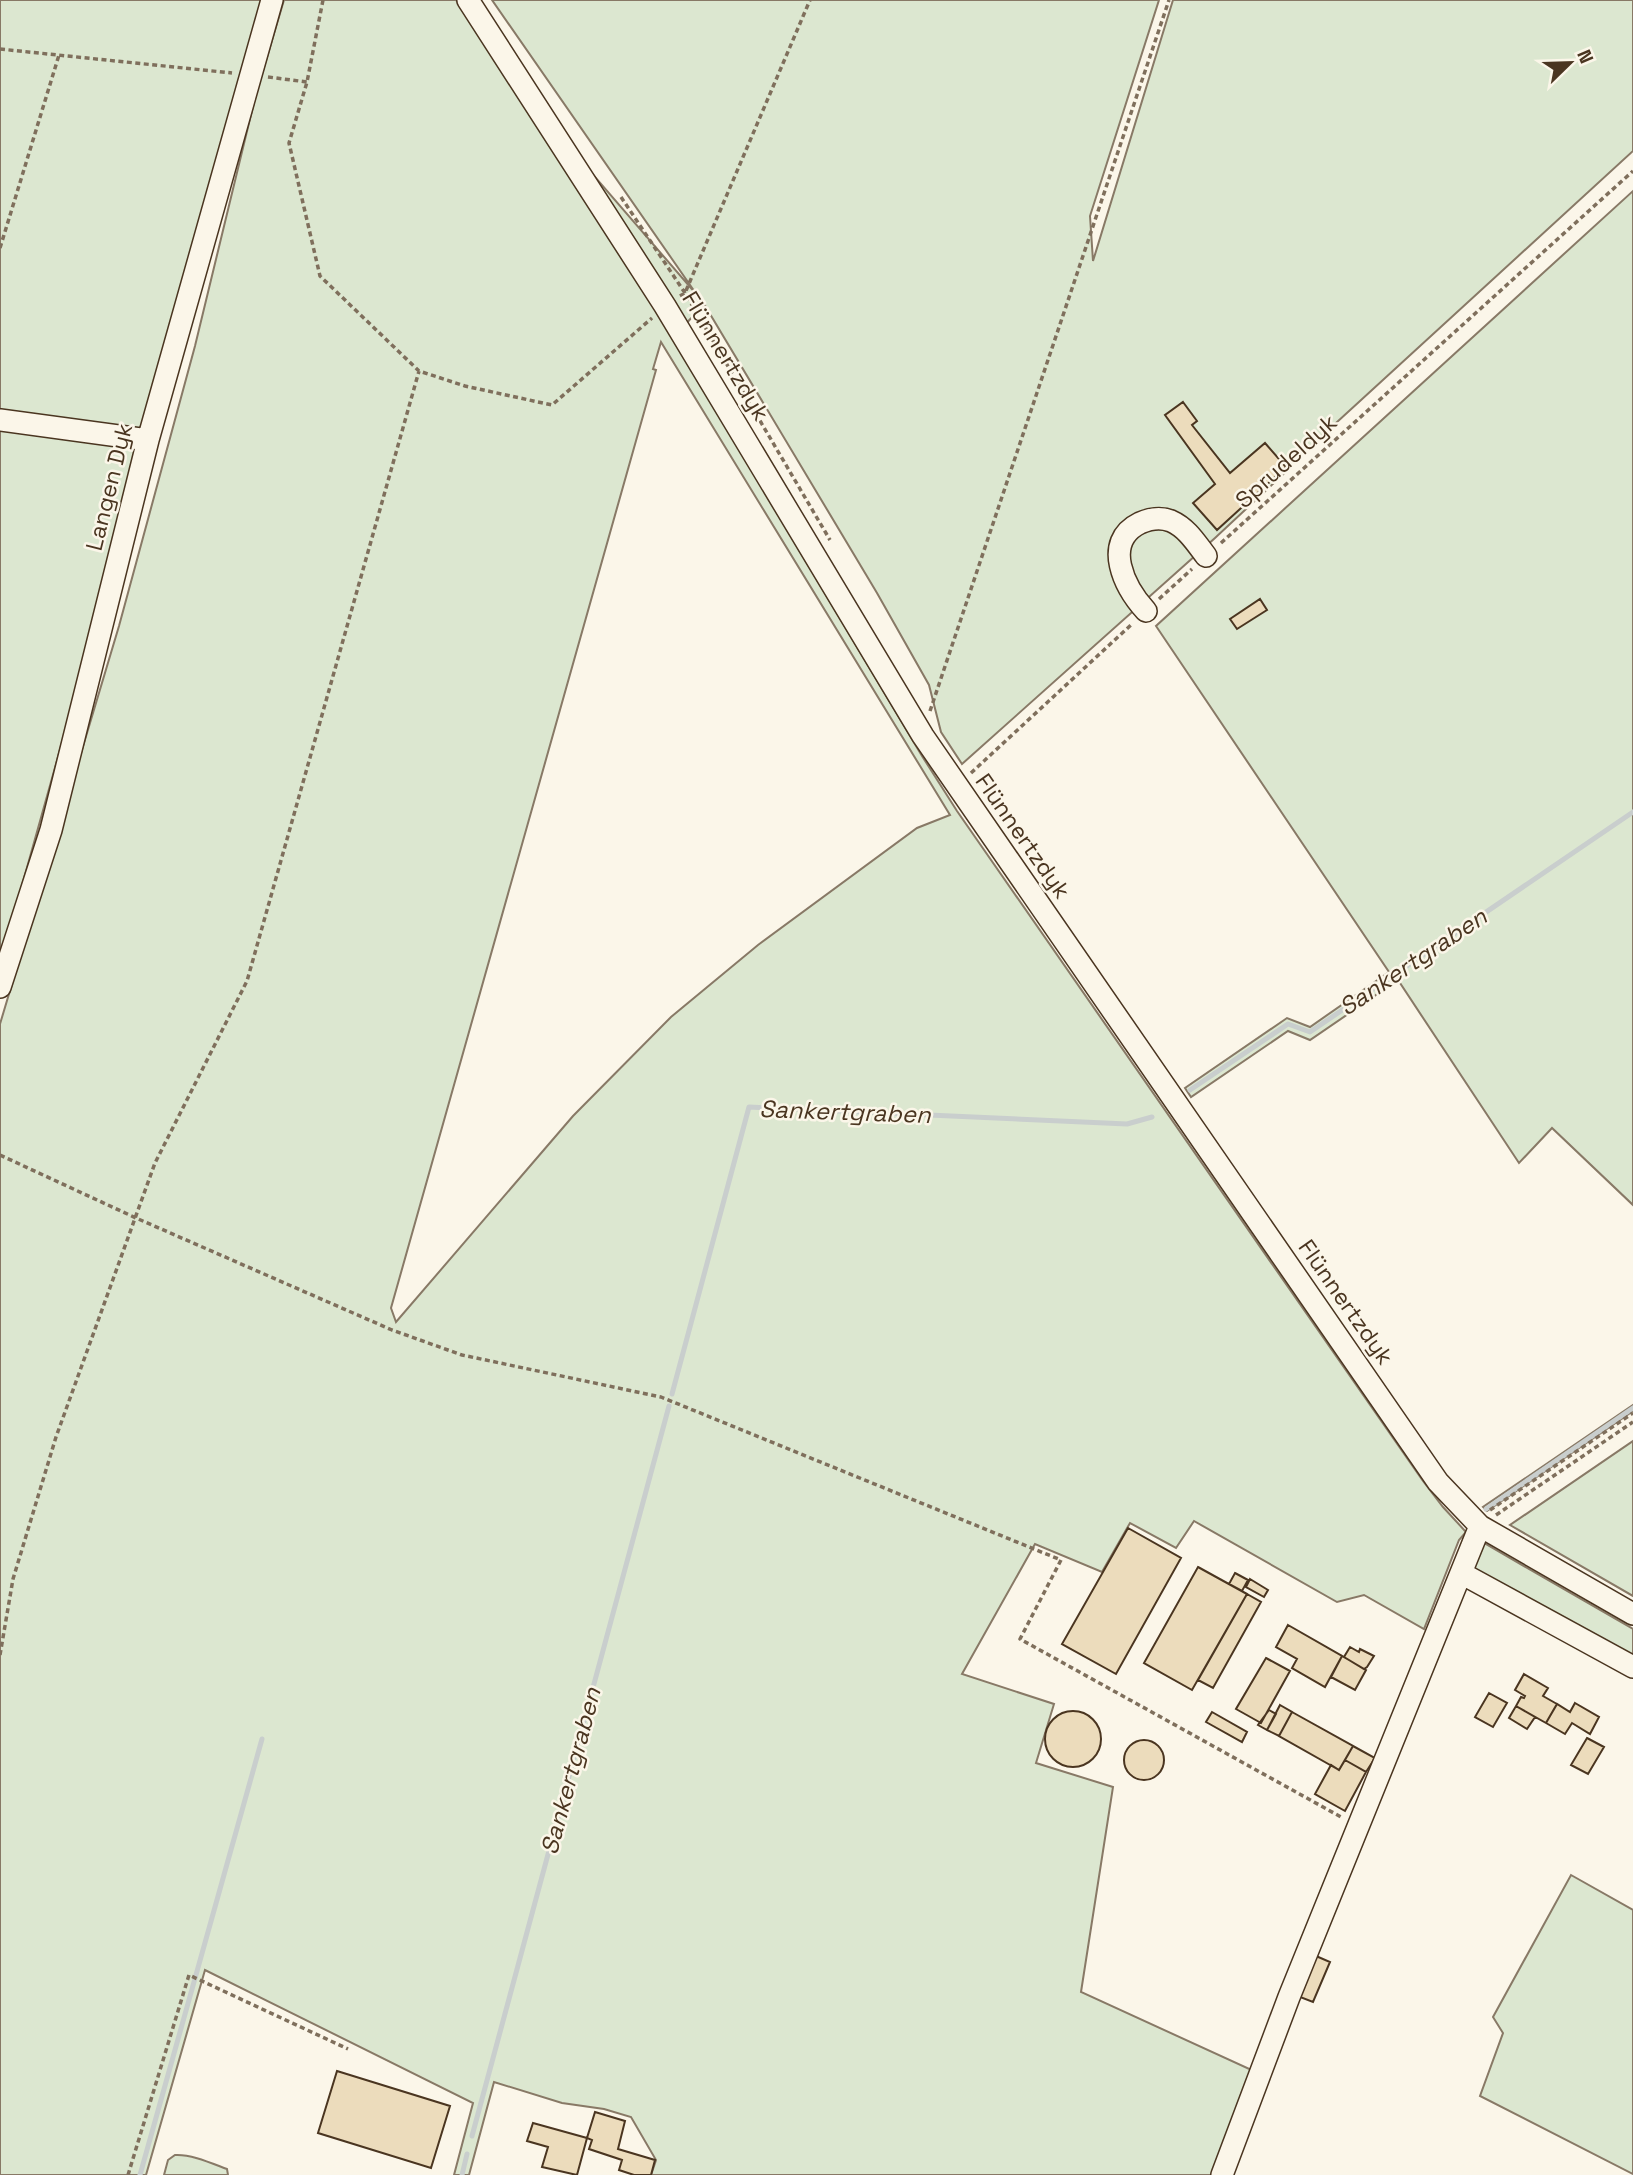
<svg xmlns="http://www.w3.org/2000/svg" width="1633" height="2175" viewBox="0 0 1633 2175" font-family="'Space Grotesk',sans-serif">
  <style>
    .green { fill: #dce7d0; stroke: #887966; stroke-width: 2; fill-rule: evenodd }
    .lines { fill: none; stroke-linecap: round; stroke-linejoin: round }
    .stream { stroke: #c9cecd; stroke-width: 5 }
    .building { fill: #ecdcbc; stroke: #4a3520; stroke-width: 2 }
    .minor-casing { stroke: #4a3520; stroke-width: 24 }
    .path { stroke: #7f6f5c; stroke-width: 3.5; stroke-dasharray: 5 3.5; stroke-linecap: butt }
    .minor { stroke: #fbf6e9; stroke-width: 21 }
    .labels { text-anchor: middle; stroke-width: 5; stroke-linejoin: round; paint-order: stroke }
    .street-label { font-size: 23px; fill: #4a3520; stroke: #fbf6e9 }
    .water-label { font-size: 24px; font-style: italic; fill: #4a3520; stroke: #fbf6e9 }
  </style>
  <rect width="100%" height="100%" fill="#fbf6e9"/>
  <path class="green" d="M0,0H268L249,75L0,964Z
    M284,0H456L506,74L697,295L492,0H1159L1090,216L1093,261L1173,0H1633V151L1289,466L1290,468L1215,538L962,764L941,732L929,685L877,593L704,304L673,338L922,756L957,811L1423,1481L1443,1507L1466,1532L1459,1540L1424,1629L1364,1595L1337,1602L1194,1521L1176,1548L1130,1523L1102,1572L1035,1544L962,1674L1054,1704L1036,1763L1113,1787L1081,1992L1256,2072L1213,2175H651L656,2160L631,2117L604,2109L562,2103L494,2082L469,2175H454L473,2103L205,1970L146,2175H0V1024L119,626L195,346L256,94ZM661,342L950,815L917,828L758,945L671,1017L573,1116L396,1322L391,1308L656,370L653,369Z
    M1633,191V1205L1552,1128L1519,1163L1398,980L1310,1040L1288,1031L1191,1097L1185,1088L1287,1018L1310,1027L1389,972L1156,626Z
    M1633,1405V1411L1487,1511L1483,1507Z
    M1633,1441V1596L1510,1525Z
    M1484,1543L1633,1629V1662L1467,1568Z
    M1571,1875L1633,1910V2174L1480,2096L1503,2033L1493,2017Z
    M175,2155C191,2154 211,2163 227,2169L228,2175H164L168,2160Z"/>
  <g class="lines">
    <path class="stream" d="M1190,1090L1288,1024L1310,1032L1633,812
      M672,1394L749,1107L1127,1124L1152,1117
      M1486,1509L1633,1408
      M472,2136L669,1406
      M140,2175L262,1739
      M462,2175L467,2154"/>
  </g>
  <path class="building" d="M1183,402L1197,421L1192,425L1230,473L1265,443L1286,467L1217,530L1193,503L1215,484L1165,415Z
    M1260,599L1267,610L1237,629L1230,619Z
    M1128,1528L1181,1558L1116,1674L1062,1644Z
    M1198,1567L1247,1594L1192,1690L1144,1663Z
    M1235,1573L1248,1580L1242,1591L1229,1584Z
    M1250,1579L1268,1590L1264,1597L1246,1587Z
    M1247,1594L1261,1602L1213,1688L1198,1680Z
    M1288,1625L1342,1656L1325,1687L1292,1668L1297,1659L1276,1647Z
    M1350,1647L1359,1652L1360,1649L1374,1656L1367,1667L1364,1669L1344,1657Z
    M1342,1656L1366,1670L1355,1690L1331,1677Z
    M1266,1658L1290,1671L1261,1723L1236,1709Z
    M1524,1674L1548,1688L1543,1696L1557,1704L1546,1723L1516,1706L1521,1697L1524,1698L1525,1696L1515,1690Z
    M1489,1693L1507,1703L1493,1727L1475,1717Z
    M1575,1703L1599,1717L1590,1734L1572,1723L1565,1734L1546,1723L1557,1704L1570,1712Z
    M1280,1705L1292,1712L1279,1736L1267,1730Z
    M1516,1706L1535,1717L1527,1729L1509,1718Z
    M1269,1710L1276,1714L1267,1730L1258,1725Z
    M1045 1739a28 28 0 1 1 56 0a28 28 0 1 1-56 0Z
    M1212,1712L1247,1732L1242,1742L1206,1722Z
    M1292,1712L1353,1746L1339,1770L1279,1736Z
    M1587,1738L1604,1747L1588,1774L1571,1765Z
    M1124 1760a20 20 0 1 1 40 0a20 20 0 1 1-40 0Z
    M1353,1746L1375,1758L1366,1772L1345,1760Z
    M1345,1760L1366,1772L1345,1811L1315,1794L1331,1765L1339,1770Z
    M1316,1956L1330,1962L1313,2002L1300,1997Z
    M337,2071L450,2106L431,2168L318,2133Z
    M595,2112L625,2121L618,2149L655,2160L651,2175H634L619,2170L622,2160L589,2149L592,2140L587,2138Z
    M533,2123L587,2138L577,2175L542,2167L548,2147L527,2141Z"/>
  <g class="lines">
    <defs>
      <path id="minor" d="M468,0L665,306L923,736L1438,1482L1480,1526L1633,1614
        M0,420L148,440
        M1146,611C1125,588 1101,542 1140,523C1149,519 1161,517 1171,521C1187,528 1196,543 1206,556
        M0,987L51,830L148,440L272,0
        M1461,1573L1633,1667
        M1222,2175L1289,1997L1480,1526"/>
    </defs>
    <use href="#minor" class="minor-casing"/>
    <path class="path" d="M323,0L307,82L289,143L320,276L419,371L465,386L552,405L652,318
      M0,49L232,73
      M268,77L307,82
      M621,197L685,293L830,540
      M0,248L59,55
      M680,296L685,293L810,0
      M1221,543L1633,171
      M1159,599L1192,569
      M930,711L1169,0
      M971,773L1132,624
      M0,1155L136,1218L392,1330L462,1355L661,1397L1061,1560L1020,1639L1341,1817
      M1490,1510L1633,1413
      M1496,1515L1633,1422
      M0,1655L13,1579L56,1437L155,1163L247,981L419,371
      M128,2175L189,1975L348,2049"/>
    <use href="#minor" class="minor"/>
  </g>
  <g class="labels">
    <g class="street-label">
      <text transform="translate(726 356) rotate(59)" y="8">Flünnertzdyk</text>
      <text transform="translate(1286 461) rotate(-42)" y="8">Sprudeldyk</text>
      <text transform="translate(109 487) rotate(-76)" y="8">Langen Dyk</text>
      <text transform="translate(1023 836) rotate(55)" y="8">Flünnertzdyk</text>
      <text transform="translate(1346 1302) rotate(55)" y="8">Flünnertzdyk</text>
    </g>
    <g class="water-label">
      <text transform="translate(1413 962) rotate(-34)" y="8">Sankertgraben</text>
      <text transform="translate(845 1112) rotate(2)" y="8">Sankertgraben</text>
      <text transform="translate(571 1771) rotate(-75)" y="8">Sankertgraben</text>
    </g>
  </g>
  <g transform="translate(1570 63) rotate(67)" stroke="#fbf6e9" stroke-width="5" paint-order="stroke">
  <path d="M0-5L12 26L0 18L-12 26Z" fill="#4a3520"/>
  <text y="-10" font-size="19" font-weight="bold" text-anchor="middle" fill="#4a3520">N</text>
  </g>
</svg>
